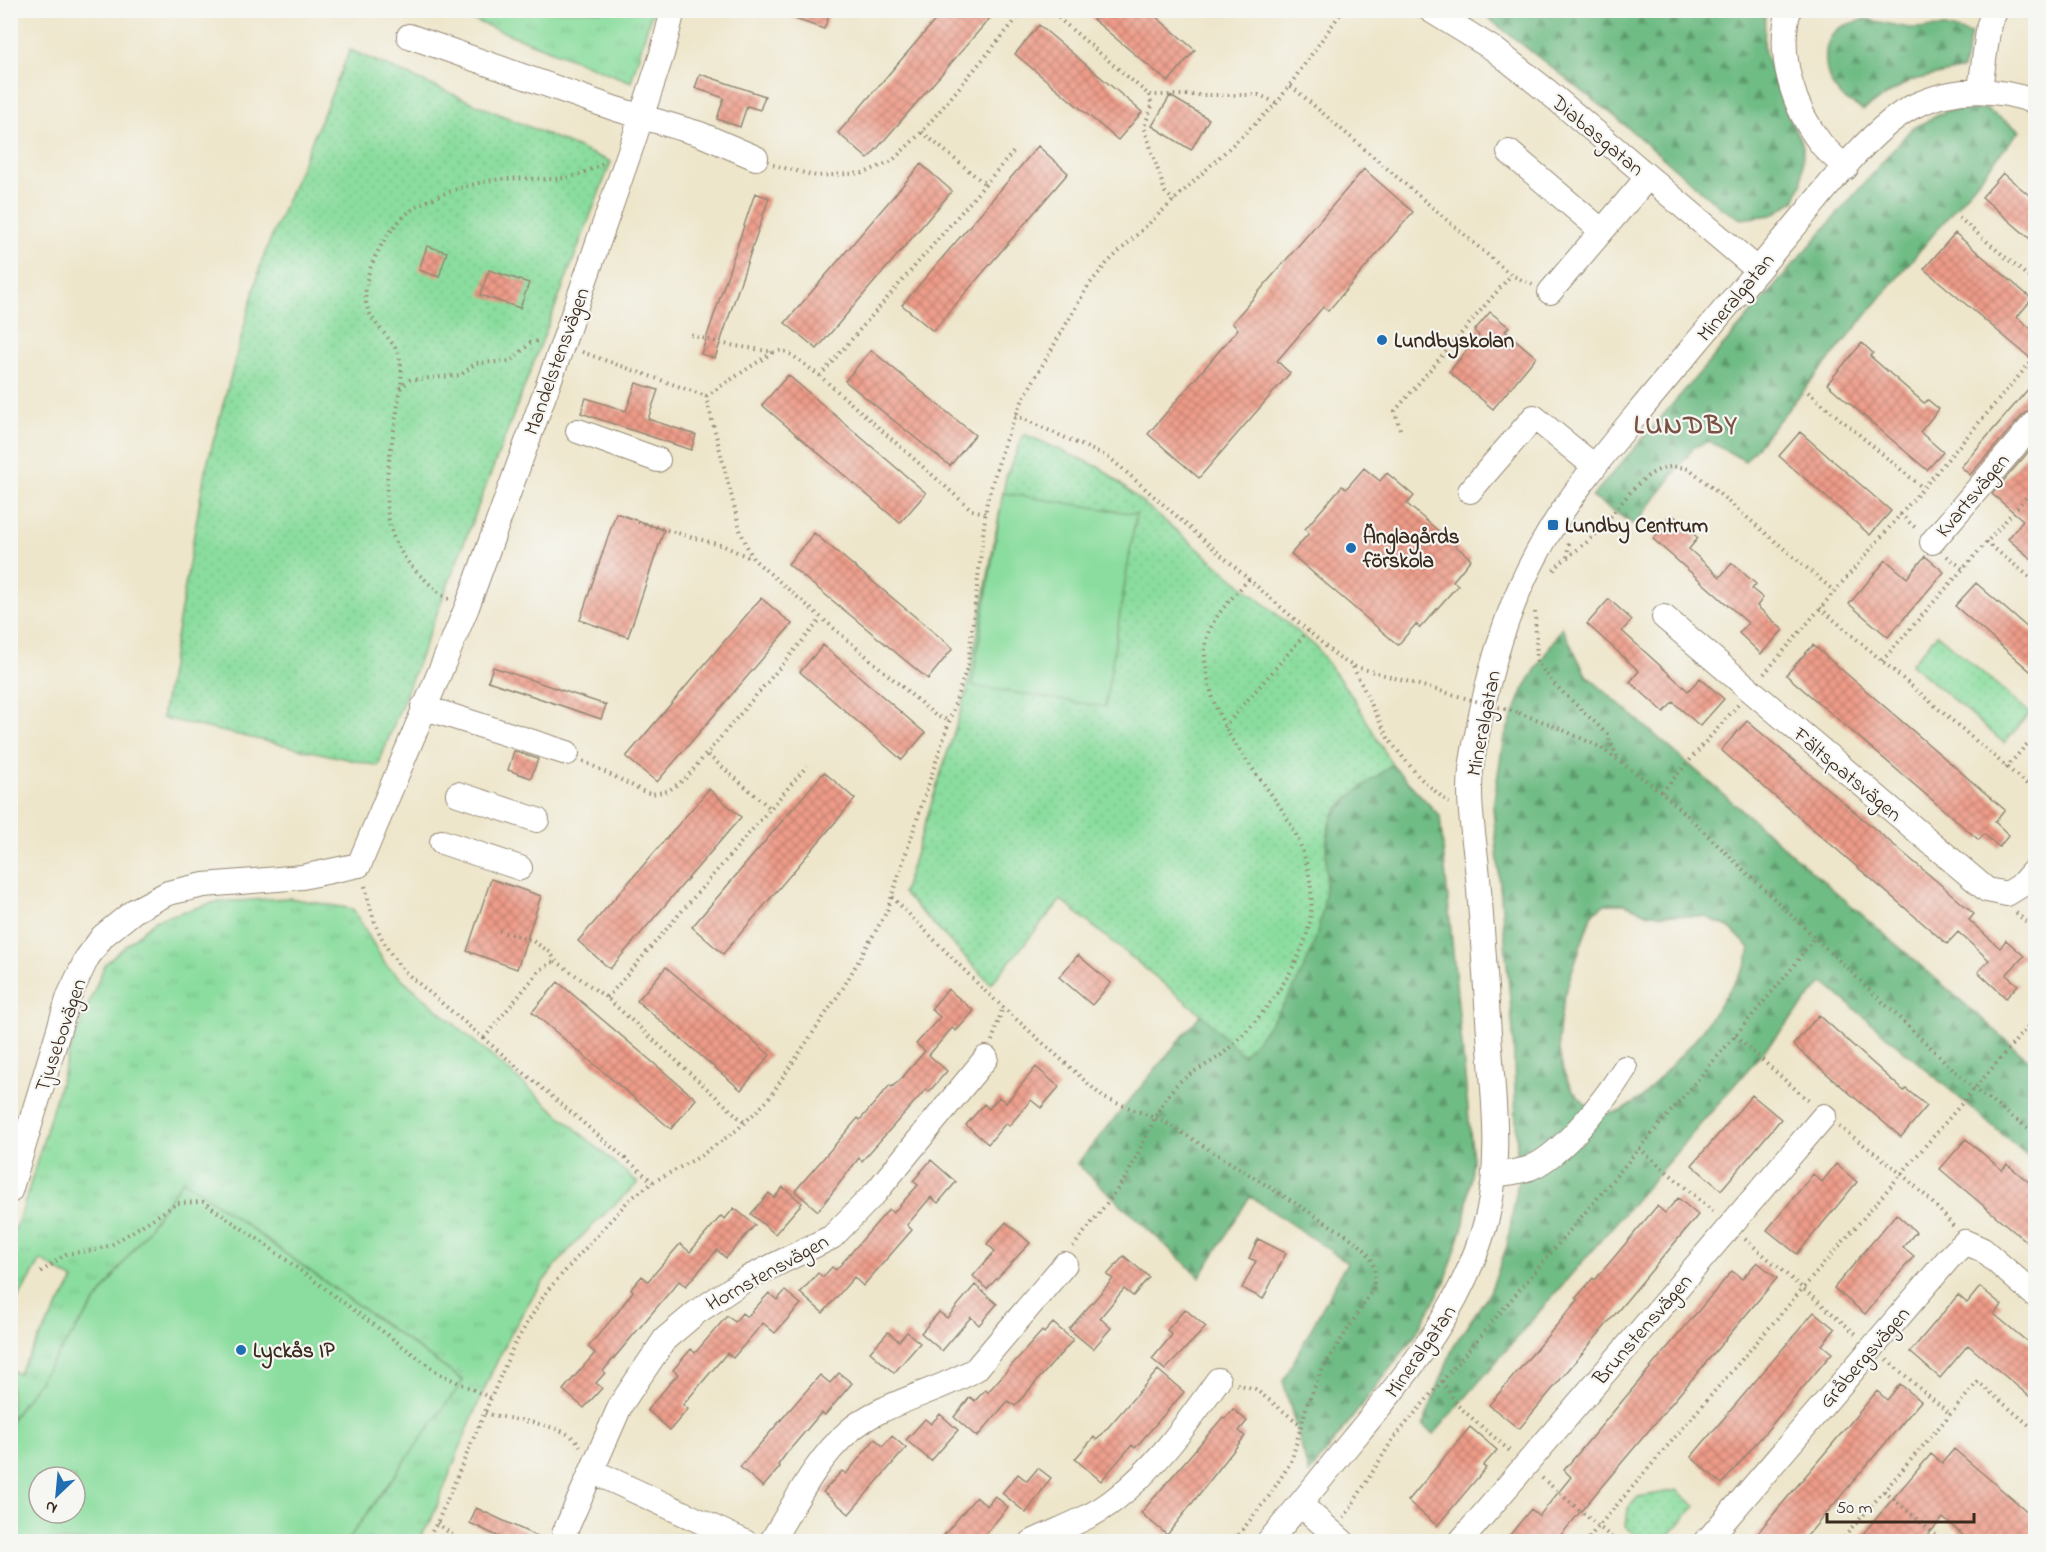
<svg xmlns="http://www.w3.org/2000/svg" width="2046" height="1552" viewBox="0 0 2046 1552" font-family="'Indie Flower',sans-serif">
  <style>
    .grass { fill: url(#grass-tufts); stroke: #62845e; stroke-width: 1.5 }
    .forest { fill: url(#forest-firs); stroke: #557352; stroke-width: 1.5; fill-rule: evenodd }
    .park { fill: url(#park-dots); stroke: #62845e; stroke-width: 1.5 }
    .pitch { fill: #8add9e; stroke: #62845e; stroke-width: 1.5; fill-rule: evenodd }
    .building { fill: url(#building-cross-hatch) }
    .lines { fill: none; stroke-linecap: round; stroke-linejoin: round }
    .minor-casing { stroke: #948874; stroke-width: 26 }
    .path { stroke: #948874; stroke-width: 4; stroke-dasharray: 1.5 4.5; stroke-linecap: butt }
    .minor { stroke: #fff; stroke-width: 24 }
    .path-bridge { stroke: #948874; stroke-width: 4; stroke-dasharray: 1.5 4.5; stroke-linecap: butt }
    .poi-dot { fill: #1f6fb2; stroke: #f6f6f2; stroke-width: 2 }
    .labels { text-anchor: middle; stroke-width: 4.5; stroke-linejoin: round; paint-order: stroke }
    .street-label { font-size: 21px; fill: #3b2a1e; stroke: #f6f6f2 }
    .poi-label { font-size: 21px; font-weight: bold; fill: #3b2a1e; stroke: #f6f6f2; text-anchor: start }
    .district-label { font-size: 27px; font-weight: bold; letter-spacing: 1.5px; fill: #7a5243; stroke: #f6f6f2 }
  </style>
  <defs>
    <pattern id="grass-tufts" width="24" height="20" patternUnits="userSpaceOnUse" patternTransform="scale(1.5)"><rect width="24" height="20" fill="#8add9e"/><path d="M3 7l-1-3M5 7V3M7 7l1-3M15 17l-1-3M17 17v-4M19 17l1-3" fill="none" stroke="#78be88"/></pattern>
    <pattern id="forest-firs" width="22" height="20" patternUnits="userSpaceOnUse" patternTransform="scale(1.5)"><rect width="22" height="20" fill="#6fbc85"/><path d="M5 1l3.5 6h-7zM16 11l3.5 6h-7z" fill="#5c996c"/></pattern>
    <pattern id="park-dots" width="8" height="8" patternUnits="userSpaceOnUse" patternTransform="scale(1.5)"><rect width="8" height="8" fill="#8add9e"/><path d="M2 2h.1M6 6h.1" fill="none" stroke="#78be88" stroke-width="1.8" stroke-linecap="round"/></pattern>
    <pattern id="building-cross-hatch" width="8" height="8" patternUnits="userSpaceOnUse" patternTransform="scale(1.5)"><rect width="8" height="8" fill="#ee9b88"/><path d="M0 0l8 8M0 8l8-8" fill="none" stroke="#c27f6f"/></pattern>
  </defs>
  <rect width="100%" height="100%" fill="#f6f6f2"/>
  <filter id="ink" filterUnits="userSpaceOnUse"><feTurbulence type="fractalNoise" baseFrequency=".0167" numOctaves="2"/><feDisplacementMap in="SourceGraphic" scale="12" xChannelSelector="R" yChannelSelector="G"/><feConvolveMatrix kernelMatrix="1 2 1 2 8 2 1 2 1" color-interpolation-filters="sRGB"/></filter>
  <filter id="wash" filterUnits="userSpaceOnUse"><feTurbulence type="fractalNoise" baseFrequency=".008" numOctaves="4" result="noise"/><feDisplacementMap in="SourceGraphic" scale="24" xChannelSelector="R" yChannelSelector="G"/><feGaussianBlur stdDeviation="1.35" result="paint"/><feColorMatrix in="noise" values="0 0 0 0 0 0 0 0 0 0 0 0 0 0 0 0 0 1.4 0 .05"/><feComposite in="paint" operator="in"/></filter>
  <g filter="url(#wash)">
    <rect width="100%" height="100%" fill="#eee6cb"/>
    <path class="grass" d="M450,11H652L631,82Z
      M289,898L353,909L385,964L638,1183C604,1214 570,1245 543,1282C495,1347 461,1448 430,1523L417,1541H347L462,1380L183,1180L11,1420V1370L18,1374L74,1280L41,1260L11,1311V1238L22,1212L69,1053L105,964L155,920L216,902Z"/>
    <path class="forest" d="M1629,10L1643,14L1676,10L1765,11L1764,49L1782,102L1803,146L1802,182L1794,201L1772,215L1741,219L1721,208L1613,115L1479,11Z
      M1865,19L1909,28L1946,27L1971,34L1963,69L1909,81L1863,110C1855,105 1846,101 1839,94C1824,79 1819,44 1838,29C1845,24 1857,22 1865,19Z
      M1985,109L2020,130L1745,461L1709,441L1694,447L1635,525L1592,497L1911,129L1946,111Z
      M1562,627L1586,675L2035,1065V1162L1823,982L1434,1434L1423,1425L1454,1345L1490,1292L1507,1246L1518,1181L1513,1032L1493,807L1503,741L1524,688ZM1605,904H1625L1649,914L1706,917L1730,928L1750,948L1746,966L1695,1040L1640,1099L1621,1111L1600,1115C1525,1070 1571,977 1592,914Z
      M1392,765L1440,816L1473,1161L1464,1223L1445,1282L1414,1337L1309,1474L1283,1381L1347,1262L1250,1196L1200,1277L1077,1164L1201,1014L1243,1055L1326,853L1331,818L1354,793Z"/>
    <path class="park" d="M350,50L611,162L378,766L162,718L205,472L262,260Z
      M1024,434L1101,468L1316,647L1356,702L1392,765C1377,776 1336,803 1331,820C1323,843 1328,870 1325,894C1317,958 1287,1008 1243,1055L1201,1014L1061,900L991,984L903,893L967,691L1006,477Z
      M1937,634L2030,713L2004,743L1911,664Z
      M1677,1490L1695,1506L1664,1541H1643L1626,1527L1628,1508L1638,1497Z"/>
    <path class="pitch" d="M1003,493L1136,514L1105,707L972,686Z
      M183,1180L463,1381L347,1541H11V1420ZM39,1477H75V1513H39Z"/>
    <g id="blocks">
      <path class="building" d="M779,10H831L824,29L778,13Z
        M944,10H997L868,159L838,133Z
        M1082,10H1148L1195,50L1168,82Z
        M1039,25L1142,112L1118,140L1015,54Z
        M700,74L765,96L760,110L747,106L740,127L717,119L724,98L695,88Z
        M1170,96L1209,119L1191,150L1152,126Z
        M1038,146L1068,173L933,331L902,305Z
        M921,164L952,191L817,349L785,323Z
        M1364,169L1413,212L1328,311L1323,307L1277,361L1290,373L1199,478L1148,434L1238,329L1232,323Z
        M2003,173L2036,201V244L1982,197Z
        M755,193L769,198L715,358L701,354Z
        M1955,233L2032,299L2017,317L2036,333V363L1924,269Z
        M427,246L447,252L439,277L419,270Z
        M489,270L529,283L520,308L480,295Z
        M1490,312L1509,327L1505,331L1536,357L1493,409L1449,372L1479,335L1474,331Z
        M1862,343L1873,353L1870,356L1924,403L1928,400L1939,409L1920,432L1943,452L1927,470L1827,384Z
        M871,350L975,435L950,466L845,381Z
        M788,375L926,493L900,523L762,405Z
        M2036,380V407L2025,412L1970,475L1961,467Z
        M636,383L658,390L648,419L696,435L691,450L581,413L586,398L626,411Z
        M1800,432L1891,511L1870,535L1779,456Z
        M2036,443V563L2008,539L2023,520L1992,494Z
        M1364,468L1380,481L1387,473L1414,496L1407,504L1471,559L1453,581L1458,585L1420,628L1416,624L1398,645L1291,554L1309,533L1305,529L1342,486L1346,489Z
        M616,513L664,530L628,637L580,620Z
        M1674,516L1698,538L1689,549L1720,577L1732,563L1756,584L1752,589L1763,598L1757,606L1783,630L1761,654L1739,633L1748,623L1653,539Z
        M814,533L953,648L928,679L788,564Z
        M1925,556L1944,572L1888,637L1849,604L1886,560L1907,578Z
        M1976,583L2036,635V676L1955,606Z
        M761,598L792,624L657,782L626,757Z
        M1609,599L1632,620L1622,631L1688,691L1700,678L1724,699L1700,726L1673,702L1664,712L1630,682L1639,671L1587,624Z
        M823,645L925,733L902,760L800,672Z
        M1813,645L2005,810L1995,822L2009,835L1999,847L1984,834L1979,840L1786,675Z
        M493,667L606,705L601,719L488,681Z
        M1747,721L1940,884L1974,914L1969,920L2000,948L2006,940L2024,956L2006,975L2018,985L2006,998L1978,972L1989,960L1958,932L1947,944L1721,750Z
        M514,751L538,759L531,778L508,770Z
        M824,772L855,799L723,954L692,927Z
        M709,789L741,817L610,969L578,941Z
        M491,879L541,896L517,969L467,951Z
        M1078,955L1111,983L1092,1005L1059,977Z
        M666,967L770,1055L741,1090L637,1001Z
        M558,982L696,1099L671,1129L532,1012Z
        M948,989L974,1011L956,1031L952,1028L929,1055L947,1071L929,1092L926,1089L862,1161L859,1158L818,1211L795,1191L858,1118L860,1120L890,1085L892,1087L901,1079L925,1051L916,1044L940,1017L931,1009Z
        M1819,1015L1904,1091L1906,1089L1927,1106L1901,1137L1793,1045Z
        M1036,1067L1059,1087L1041,1108L1031,1100L1009,1126L1006,1123L988,1144L966,1125L984,1104L989,1109L999,1097L1006,1103Z
        M1752,1095L1781,1119L1721,1190L1692,1165Z
        M1966,1139L2002,1170L2007,1164L2036,1188V1250L1940,1169Z
        M931,1160L956,1182L938,1203L931,1197L907,1225L912,1230L863,1286L854,1277L823,1313L800,1293L818,1273L823,1277L832,1267L836,1270L889,1209L893,1213L918,1185L913,1181Z
        M1836,1164L1857,1182L1797,1254L1767,1230L1813,1174L1822,1182Z
        M783,1187L802,1203L775,1234L751,1214L769,1193L774,1198Z
        M1678,1198L1698,1215L1519,1429L1489,1405L1578,1300L1576,1298L1593,1278L1595,1280L1657,1206L1665,1213Z
        M734,1208L755,1225L726,1258L717,1250L686,1286L679,1281L603,1371L605,1373L596,1383L602,1388L584,1408L563,1390L595,1353L588,1347L617,1313L633,1291L631,1289L642,1276L648,1281L680,1244L690,1252L721,1216L725,1219Z
        M1896,1214L1916,1232L1903,1247L1914,1256L1865,1314L1834,1288Z
        M1006,1222L1030,1243L987,1289L973,1276L995,1251L987,1244Z
        M1258,1239L1286,1253L1263,1299L1242,1288L1256,1261L1249,1258Z
        M1124,1256L1149,1277L1133,1296L1124,1289L1100,1318L1111,1328L1093,1349L1069,1329L1113,1279L1107,1275Z
        M1757,1262L1777,1278L1555,1542H1504L1531,1509L1539,1516L1571,1477L1564,1470L1732,1271L1742,1279Z
        M975,1285L997,1304L979,1325L971,1317L942,1351L921,1333L939,1312L947,1318Z
        M1980,1287L2002,1305L1994,1314L2036,1349V1402L1968,1345L1940,1378L1910,1352L1958,1295L1967,1303Z
        M785,1291L801,1304L775,1333L763,1323L733,1358L727,1353L683,1405L688,1409L670,1430L647,1410L678,1374L673,1370L691,1349L695,1353L727,1316L735,1322L742,1313L747,1317L769,1293L777,1300Z
        M1185,1309L1206,1327L1165,1370L1152,1359L1172,1335L1167,1330Z
        M1814,1312L1835,1329L1822,1345L1832,1353L1722,1484L1691,1457Z
        M1053,1323L1073,1340L1015,1406L1008,1401L977,1437L954,1417L970,1397L975,1401L985,1390L988,1392L1042,1331L1044,1333Z
        M888,1332L899,1341L907,1332L920,1343L894,1373L870,1352Z
        M1158,1370L1184,1392L1135,1448L1132,1445L1101,1481L1075,1459L1094,1437L1097,1440Z
        M839,1373L852,1383L825,1415L821,1413L786,1454L778,1465L780,1467L763,1487L740,1467L820,1375L830,1383Z
        M1900,1384L1921,1401L1802,1542H1750L1877,1391L1887,1400Z
        M1233,1409L1247,1421L1239,1431L1245,1436L1167,1535L1141,1513L1223,1417L1225,1419Z
        M940,1414L958,1430L931,1461L906,1440L925,1419L931,1424Z
        M1470,1427L1497,1450L1483,1466L1486,1468L1437,1526L1408,1501Z
        M892,1436L906,1448L849,1514L823,1492L842,1471L846,1474L875,1439L883,1446Z
        M1954,1449L2036,1519V1542H1971L1943,1518L1922,1542H1856L1931,1454L1942,1463Z
        M1038,1468L1051,1478L1026,1513L1002,1493L1018,1474L1027,1481Z
        M995,1496L1008,1507L979,1542H938L976,1497L987,1506Z
        M476,1508L549,1542H510L470,1523Z"/>
    </g>
  </g>
  <g filter="url(#ink)">
    <use href="#blocks" fill-opacity="0" stroke="#948874" stroke-width="1.5"/>
    <g class="lines">
      <defs>
        <path id="minor" d="M1430,10L1495,50L1547,91L1758,270
          M1789,10C1776,55 1794,110 1822,145C1829,153 1838,160 1846,168
          M409,36L616,109L700,134L756,158
          M1980,89L1989,24L1996,10
          M1509,152L1602,231
          M1550,292L1648,177
          M578,431L658,460
          M1470,491L1534,417L1594,466
          M1932,542L2036,421
          M1664,617L1987,890L2007,894L2020,886L2036,868
          M423,707L567,753
          M458,794L537,820
          M442,842L520,868
          M1494,1175C1506,1173 1519,1172 1530,1168C1563,1155 1607,1097 1625,1068
          M10,1191L69,996L87,958L103,936L134,911L168,893L204,885L302,877L359,865L467,607L562,346L632,145L662,54L673,10
          M592,1471L745,1542
          M1301,1505L1343,1542
          M564,1534L621,1404L665,1339L697,1312L748,1278L832,1237L876,1192L986,1058
          M771,1542C795,1504 814,1462 848,1432C881,1402 937,1393 976,1369L1065,1264
          M1032,1542C1059,1529 1090,1519 1114,1500C1156,1468 1188,1422 1218,1380
          M1268,1542C1298,1508 1325,1473 1354,1438C1411,1369 1463,1307 1487,1218C1501,1162 1494,1104 1490,1048C1486,992 1483,935 1478,878C1475,840 1466,801 1472,762C1484,692 1501,620 1535,557C1569,493 1610,447 1656,391C1700,338 1744,286 1789,233C1822,195 1870,128 1914,106C1954,87 1995,87 2036,102
          M1460,1542L1824,1116
          M1706,1542L1949,1258L1965,1242L1983,1250L2036,1296"/>
      </defs>
      <use href="#minor" class="minor-casing"/>
      <path class="path" d="M1049,10L1149,95H1259L1277,103
        M1291,86L1511,275L1533,285
        M1149,95L1152,106L1144,127L1165,192L1174,201
        M922,132L985,184
        M773,165L816,176L864,173L892,161L922,132L1024,10
        M1959,218L2036,283
        M691,335L724,344L774,352L782,350L792,355L820,376L972,510L985,513
        M582,352L706,396
        M820,376L1014,151
        M400,388L410,380L461,375L476,363L511,361L530,343L541,340
        M1808,392L1923,488
        M706,396L741,533L753,559L936,716L950,721
        M706,396L773,352
        M1015,415L1110,458L1339,658L1353,666L1458,696
        M1400,429L1395,411L1511,275
        M1900,514L1917,529
        M638,522L724,546L752,559
        M1986,542L2036,582
        M1947,556L1963,569
        M1567,557L1569,541
        M1554,570C1566,556 1583,547 1596,534C1622,507 1647,453 1691,470L1834,591
        M449,599C438,594 430,584 421,576C370,530 388,471 397,411C399,396 403,381 401,366C399,342 378,332 369,312C355,281 385,231 409,212C430,196 476,181 503,179C546,176 562,187 603,163
        M1820,608L2036,792
        M1535,612L1537,662L1554,684L1607,734L1618,759
        M1882,661L2036,486
        M1353,667L1389,740L1419,777L1449,803
        M1764,674L2036,356
        M1519,713L1552,725L1600,747L1662,792L1974,1089L2036,1134
        M1224,727L1308,631
        M708,755L770,808
        M583,761L643,791L652,794L668,791L685,779L821,619
        M2006,768L2036,734
        M1662,792L1738,705
        M365,886C372,919 381,945 404,971L653,1182
        M892,897L985,991L1104,1098L1165,1122L1346,1235C1368,1250 1379,1261 1373,1289L1321,1372L1307,1405L1291,1462L1269,1496L1233,1542
        M2016,913L2036,930
        M499,931L531,940L550,952L556,961L607,998L745,1123
        M607,998L807,766
        M1735,1036L1811,1103
        M484,1038L540,970L555,961
        M992,1041L1003,1007
        M1839,1127C1879,1155 1923,1188 1953,1226
        M1639,1148L1715,1213
        M1745,1239L1856,1334
        M1073,1247C1090,1224 1109,1202 1125,1178C1142,1150 1152,1116 1172,1090C1183,1075 1205,1067 1220,1056C1257,1026 1307,962 1311,913C1314,880 1304,847 1287,818C1256,767 1217,736 1207,673C1204,656 1203,641 1212,625C1221,608 1236,594 1249,579
        M41,1272L66,1254L96,1250L111,1245L178,1203L203,1202L262,1242L440,1374L491,1398
        M1887,1360L1950,1414
        M1442,1381L1457,1405L1511,1452
        M1237,1384L1255,1389L1301,1425
        M485,1413C508,1420 569,1423 580,1446
        M1542,1478L1617,1542
        M1884,1491L1944,1542
        M1344,1518L1393,1439L1789,972L1813,939
        M437,1523L461,1542
        M426,1542L437,1523L513,1347L546,1292L629,1200L653,1182L699,1157L738,1129L767,1101L843,988L887,911L968,664L987,501L1005,441L1023,399L1088,286L1107,263L1277,103L1343,10
        M1585,1542L2036,1017
        M1840,1542L1978,1382L2036,1431"/>
      <use href="#minor" class="minor"/>
      <path class="path-bridge" d="M1458,696L1519,713"/>
    </g>
  </g>
  <g class="poi-dot">
    <circle cx="1382" cy="340" r="6"/>
    <rect x="1547" y="519" width="12" height="12" rx="3"/>
    <circle cx="1351" cy="548" r="6"/>
    <circle cx="241" cy="1350" r="6"/>
  </g>
  <g class="labels">
    <g class="street-label">
      <text transform="translate(1598 135) rotate(40)" y="7">Diabasgatan</text>
      <text transform="translate(1735 297) rotate(-50)" y="7">Mineralgatan</text>
      <text transform="translate(556 361) rotate(-70)" y="7">Mandelstensvägen</text>
      <text transform="translate(1972 495) rotate(-50)" y="7">Kvartsvägen</text>
      <text transform="translate(1483 723) rotate(-79)" y="7">Mineralgatan</text>
      <text transform="translate(1848 774) rotate(40)" y="7">Fältspatsvägen</text>
      <text transform="translate(60 1035) rotate(-71)" y="7">Tjusebovägen</text>
      <text transform="translate(767 1272) rotate(-29)" y="7">Hornstensvägen</text>
      <text transform="translate(1642 1329) rotate(-49)" y="7">Brunstensvägen</text>
      <text transform="translate(1420 1351) rotate(-55)" y="7">Mineralgatan</text>
      <text transform="translate(1864 1357) rotate(-49)" y="7">Gråbergsvägen</text>
    </g>
    <g class="poi-label">
      <text x="1394" y="347">Lundbyskolan</text>
      <text x="1565" y="532">Lundby Centrum</text>
      <text x="1363" y="543">Änglagårds<tspan x="1363" dy="24">förskola</tspan></text>
      <text x="253" y="1357">Lyckås IP</text>
    </g>
    <g class="district-label">
      <text x="1686" y="433">LUNDBY</text>
    </g>
  </g>
  <rect width="2046" height="1552" fill="none" stroke="#f6f6f2" stroke-width="36"/>
  <g transform="translate(57 1495) rotate(206)"><circle r="28" fill="#f6f6f2" stroke="#aba49d" stroke-width="1.5"/>
  <path d="M0-4.5L10 22L0 15L-10 22Z" fill="#1f6fb2"/>
  <text y="-9" font-size="16" font-weight="bold" text-anchor="middle" fill="#3b2a1e">N</text>
  </g>
  <path d="M1827 1513v9h147v-9" fill="none" stroke="#3b2a1e" stroke-width="3"/>
  <text x="1836" y="1513" font-size="18" fill="#3b2a1e" stroke="#f6f6f2" stroke-width="4.5" paint-order="stroke">50 m</text>
</svg>
